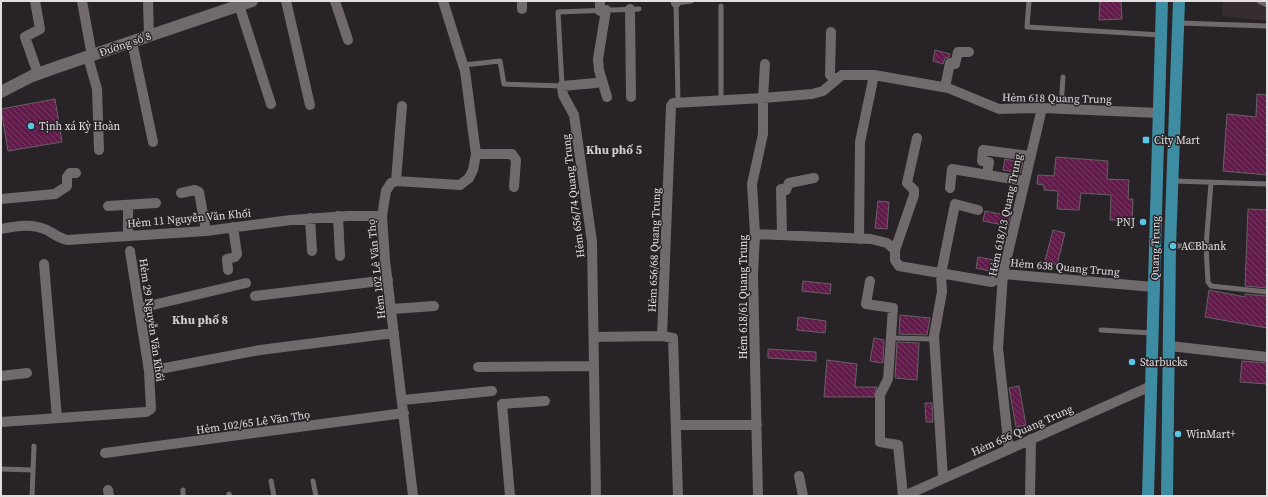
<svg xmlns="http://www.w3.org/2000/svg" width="1268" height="497" viewBox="0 0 1268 497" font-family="'Source Serif 4',serif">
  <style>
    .built { fill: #362c32 }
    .building { fill: url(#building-back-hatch); stroke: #676164 }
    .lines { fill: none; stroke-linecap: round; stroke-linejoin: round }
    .lane { stroke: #706a6d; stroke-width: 5 }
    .street { stroke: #706a6d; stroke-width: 10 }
    .secondary { stroke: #706a6d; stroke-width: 12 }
    .primary { stroke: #3d8ca2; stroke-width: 12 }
    .poi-dot { fill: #5bc7e7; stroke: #282326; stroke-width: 1.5 }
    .labels { text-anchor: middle; stroke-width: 3; stroke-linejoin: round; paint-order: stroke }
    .street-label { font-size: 11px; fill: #e1dee0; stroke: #282326 }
    .poi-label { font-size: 11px; fill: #e1dee0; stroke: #282326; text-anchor: start }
    .neighbourhood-label { font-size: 12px; font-weight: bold; fill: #d3ccd0; stroke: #282326 }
  </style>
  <defs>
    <pattern id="building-back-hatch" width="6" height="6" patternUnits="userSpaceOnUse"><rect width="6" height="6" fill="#621b4a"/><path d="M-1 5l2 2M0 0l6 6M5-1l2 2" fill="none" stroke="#783c64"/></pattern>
  </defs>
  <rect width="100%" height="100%" fill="#282326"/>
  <path class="built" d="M1223,1H1267V21L1222,16Z"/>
  <path class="building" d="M1100,1H1121L1122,19L1099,20Z
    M935,50L950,54L949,57L945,58L943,64L933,61Z
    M1257,94L1267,95V175L1223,171L1227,114L1256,117Z
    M55,99L62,142L8,151L1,109Z
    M1056,157L1108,161L1107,179L1129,180L1128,199H1133L1132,221L1110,220L1111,195L1081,193L1079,210L1057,209L1058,191L1044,190V185L1037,184L1038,175L1054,176Z
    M1005,159L1023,163L1020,173L1003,170Z
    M878,201L889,202L887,229L875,228Z
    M1248,209L1267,210V288L1245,286Z
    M985,211L1010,216L1008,226L983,221Z
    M1053,230L1065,233L1057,265L1045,261Z
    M978,257L999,261L997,270L994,272L976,268Z
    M803,281L831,284L830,294L802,291Z
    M1209,290L1245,297V294L1267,296V328L1205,317Z
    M900,315L930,318L927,335L899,334Z
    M798,317L826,321L825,333L797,330Z
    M874,338L884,340L883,363L870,361Z
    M897,342L919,343L917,380L895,378Z
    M768,349L816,352V361L768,358Z
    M827,360L857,364L855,387H877L874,397H824Z
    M1242,361L1267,363V384L1240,382Z
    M1019,386L1026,425L1016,427L1009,388Z
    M925,403H932L933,422H926Z"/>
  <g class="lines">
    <path class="lane" d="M1029,1L1027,27L1161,35
      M1259,1L1267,5
      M1179,23L1267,26
      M464,65L500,61L504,84L562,86L558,12L639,9
      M678,101L676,3L691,1
      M721,101V6
      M1061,108L1063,77
      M1173,181L1267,184
      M1211,183L1206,246L1208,282L1211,286L1267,292
      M1170,246H1206
      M1101,330L1152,333
      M891,338L934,339
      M1,469L33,470
      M271,481L274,496
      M313,481L316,496
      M183,490V496
      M229,494L230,496
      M32,496L34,446"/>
    <path class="street" d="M35,1L40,29L25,37L38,74
      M82,1L92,56
      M148,1L149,36
      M286,1L310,105
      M335,1L348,40
      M600,1V11
      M676,1V3
      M239,5L271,104
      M522,9V1
      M630,9L631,97
      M606,10L598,59L599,70L607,97
      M831,32L830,75L835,79
      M132,42L153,142
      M88,57L97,89L99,150
      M596,83L562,86L563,95L574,115L592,242L596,496
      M945,87L950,63L955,64L958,52H969
      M476,154H512L516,160L514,187
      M987,175L989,162L982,161L983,150L1030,156
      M396,181L402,106
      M950,188L952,169L1024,181
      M181,193L195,190L199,192L206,231
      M1,199L55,194L67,186V177L70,173H76
      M108,206L156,203
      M128,206V236
      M338,216L340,256
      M310,218L312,251
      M1,229C17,226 32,223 47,230C54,234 59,238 67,240L206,231L291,220L348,216H382
      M755,234L871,239L887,243L895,250V260L899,266L992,282L1003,274L1154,287
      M782,235L781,189L786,190L789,183L814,178
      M859,239L860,142L874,75
      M895,250L914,195V190L907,183L917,138
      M44,264L57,418
      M228,270L227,259L235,257L237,254L233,227
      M870,281L866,304L893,308L888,379L880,395V442L898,445L903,496
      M255,296L388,280
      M140,308L246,283
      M392,309L434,306
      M594,337L662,336
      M1170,346L1267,357
      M478,367L594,366
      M149,371L260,350L394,333
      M1,376L27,373
      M403,400L492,391
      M1,422L146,412L151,409L149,371L130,251
      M676,425H757
      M1009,449L998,348L1003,274L1042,108
      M105,453L404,413
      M799,476L803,496
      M943,478L934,336L942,292L941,274L955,204L978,210
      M108,490L109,496
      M413,496L385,260L382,216L386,191L391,183L396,181L460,185L469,178L473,170L476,154L465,71L443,1
      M510,496L502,404L545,401
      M678,496L673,338L662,336L671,106L673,103L763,98L812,94L823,91L842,75H874L948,88L999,109L1042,108L1159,113
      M758,496L753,274L755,234L752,184L763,134V98L765,64
      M904,496L1151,386
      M1030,496L1031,439"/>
    <path class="secondary" d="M1,92L32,76L60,66L252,1"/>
    <path class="primary" d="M1148,496L1162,1
      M1167,496L1170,246L1179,1"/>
  </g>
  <g class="poi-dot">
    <circle cx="31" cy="126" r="4"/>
    <rect x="1142" y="136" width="8" height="8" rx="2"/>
    <circle cx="1143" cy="222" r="4"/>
    <circle cx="1173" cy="246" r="4"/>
    <circle cx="1132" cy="362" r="4"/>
    <circle cx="1178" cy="434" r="4"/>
  </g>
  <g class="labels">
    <g class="street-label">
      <text transform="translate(125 44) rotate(-19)" y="4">Đường số 8</text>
      <text transform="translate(1057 98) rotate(1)" y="4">Hẻm 618 Quang Trung</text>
      <text transform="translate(573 196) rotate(-97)" y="4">Hẻm 656/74 Quang Trung</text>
      <text transform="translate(1005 215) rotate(-78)" y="4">Hẻm 618/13 Quang Trung</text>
      <text transform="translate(189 218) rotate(-5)" y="4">Hẻm 11 Nguyễn Văn Khối</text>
      <text transform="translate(1155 248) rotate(-89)" y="4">Quang Trung</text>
      <text transform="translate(654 250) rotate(-88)" y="4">Hẻm 656/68 Quang Trung</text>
      <text transform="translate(1065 267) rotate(5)" y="4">Hẻm 638 Quang Trung</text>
      <text transform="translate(376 269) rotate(-96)" y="4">Hẻm 102 Lê Văn Thọ</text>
      <text transform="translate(743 297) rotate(-90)" y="4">Hẻm 618/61 Quang Trung</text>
      <text transform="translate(152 320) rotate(82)" y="4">Hẻm 29 Nguyễn Văn Khối</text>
      <text transform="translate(253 422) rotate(-8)" y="4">Hẻm 102/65 Lê Văn Thọ</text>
      <text transform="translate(1022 430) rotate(-24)" y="4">Hẻm 656 Quang Trung</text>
    </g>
    <g class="poi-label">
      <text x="39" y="130">Tịnh xá Kỳ Hoàn</text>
      <text x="1154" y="144">City Mart</text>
      <text x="1135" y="226" text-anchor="end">PNJ</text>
      <text x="1181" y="250">ACBbank</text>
      <text x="1140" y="366">Starbucks</text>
      <text x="1186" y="438">WinMart+</text>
    </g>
    <g class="neighbourhood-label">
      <text x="614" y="154">Khu phố 5</text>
      <text x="200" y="324">Khu phố 8</text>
    </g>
  </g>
  <rect width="1268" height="497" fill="none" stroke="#e1dee0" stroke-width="4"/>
</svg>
